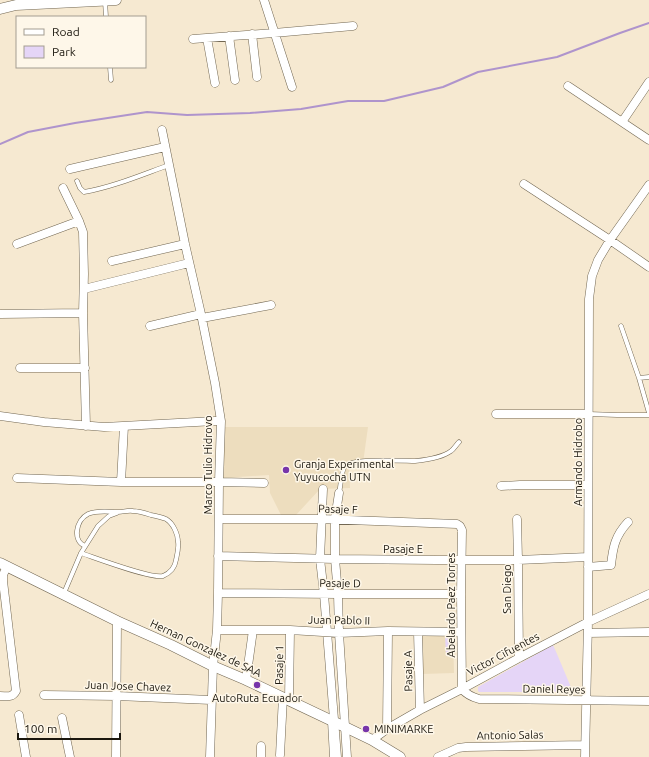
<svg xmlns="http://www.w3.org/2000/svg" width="649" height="757" viewBox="0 0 649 757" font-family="Ubuntu,sans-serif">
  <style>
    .built { fill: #edddbe }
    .green { fill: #e5d5f7 }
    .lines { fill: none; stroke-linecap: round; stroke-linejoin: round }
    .stream { stroke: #af94cc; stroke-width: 2 }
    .service-casing { stroke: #726752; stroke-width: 5 }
    .minor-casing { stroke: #726752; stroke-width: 9 }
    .tertiary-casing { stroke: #726752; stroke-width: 11 }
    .service { stroke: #fff; stroke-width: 4 }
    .minor { stroke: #fff; stroke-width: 8 }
    .tertiary { stroke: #fff; stroke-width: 10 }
    .poi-dot { fill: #7735aa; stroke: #fef7e9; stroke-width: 1.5 }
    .labels { text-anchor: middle; stroke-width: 3; stroke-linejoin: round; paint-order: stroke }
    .street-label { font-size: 11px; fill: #1b170e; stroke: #fef7e9 }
    .poi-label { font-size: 11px; fill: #1b170e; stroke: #fef7e9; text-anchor: start }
  </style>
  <rect width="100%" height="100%" fill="#f6e9d1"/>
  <path class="built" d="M224,427H368L363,463L349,464L350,488L320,489L296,515H281L270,493L269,475L223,478Z
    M421,635H445L453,636L454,673L422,674Z"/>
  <path class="green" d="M445,635H450L454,638V655L446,656Z
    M553,645L557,654L573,692H479L478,691V687Z"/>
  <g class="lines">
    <path class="stream" d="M0,144L28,132L75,123L147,112L187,115L250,113L301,109L348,101H384L443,87L478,72L557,57L620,33L649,23"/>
    <defs>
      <path id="service" d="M105,1L106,17
        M110,67L111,80
        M77,181L80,188L84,192C113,187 141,175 169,165
        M621,326L639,378L649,413
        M639,378L649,377
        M589,414L617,415H649
        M339,493C341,485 341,471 345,466C351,458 404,461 415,461C425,460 443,457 451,451C454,449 456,445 459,442
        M81,553C96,558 151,579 163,576C170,573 175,567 176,560C177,555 179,548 178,542C178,534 173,523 166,519C161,517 156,516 151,515C145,513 139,511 133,511C128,510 123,512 118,512C107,512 98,510 88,514C76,520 72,541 85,546
        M64,593L81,553L98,526L109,516L117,513
        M330,721L332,757"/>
      <path id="minor" d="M264,0L292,87
        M252,34L257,77
        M229,36L235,80
        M207,38L215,83
        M193,39L274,33L353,26
        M568,86L649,140
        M622,122L649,82
        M162,130L185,244L201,314L215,383L221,421L219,482L218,593L217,630L213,666L210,757
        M70,169L165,147
        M524,184L610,240L649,267
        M63,188L79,221L83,232L84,274L83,313L86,426
        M17,244L79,221
        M112,261L185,244
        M84,289L189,263
        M0,314L83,313
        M202,318L271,305
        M150,326L201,314
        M20,368H85
        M496,414H589
        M0,416L44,422L104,427L215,421H221
        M124,426L121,482H219L264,483
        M17,478L121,482
        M501,486L520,485H588
        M323,489L320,559L324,594L337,757
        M339,493L335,519V559L338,594L339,633L347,757
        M219,519H321L457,524L460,526L462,530L461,594L462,689C467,695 472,697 479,699L649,701
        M517,519L518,560L519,658
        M218,556L335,559L437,560H518L588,557
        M588,567L611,565C613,547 615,536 628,522
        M218,593L338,594H461
        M217,630H290L339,633L388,631L461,632
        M418,632L420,710
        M588,633L649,632
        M246,680L253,630
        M44,695L117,696L211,700
        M0,696C8,696 12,698 16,691L3,581V575L7,566
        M289,700L290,630
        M19,715L26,757
        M62,718L70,757
        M387,729L388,631
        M372,740L387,729L420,710L462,689L519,658L588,622L649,594
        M280,755L283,697
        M116,757L117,621
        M261,757V746
        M438,757L458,748L466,747L585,745
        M585,757L588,622L589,299L592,276L598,260L610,240L649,185"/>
      <path id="tertiary" d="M0,9L16,5L116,0
        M0,563L117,621L171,645L213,666L246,680L345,727L372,740L400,757"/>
    </defs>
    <use href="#service" class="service-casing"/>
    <use href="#minor" class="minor-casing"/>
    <use href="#tertiary" class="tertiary-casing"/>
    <use href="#service" class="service"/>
    <use href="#minor" class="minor"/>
    <use href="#tertiary" class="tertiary"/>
  </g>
  <g class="poi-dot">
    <circle cx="286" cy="470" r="4"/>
    <circle cx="257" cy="685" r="4"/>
    <circle cx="366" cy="729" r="4"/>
  </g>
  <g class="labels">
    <g class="street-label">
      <text transform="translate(578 462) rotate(-90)" y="4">Armando Hidrobo</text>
      <text transform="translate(208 465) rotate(-90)" y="4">Marco Tulio Hidrovo</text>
      <text transform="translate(338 509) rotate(2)" y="4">Pasaje F</text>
      <text x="403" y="553">Pasaje E</text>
      <text transform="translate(340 583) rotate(1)" y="4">Pasaje D</text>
      <text transform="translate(507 589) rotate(-90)" y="4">San Diego</text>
      <text transform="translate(451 605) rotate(-90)" y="4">Abelardo Paez Torres</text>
      <text transform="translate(339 620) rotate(1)" y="4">Juan Pablo II</text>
      <text transform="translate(206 648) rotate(25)" y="4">Hernan Gonzalez de SAA</text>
      <text transform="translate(503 654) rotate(-28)" y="4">Victor Cifuentes</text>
      <text transform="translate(279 665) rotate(-89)" y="4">Pasaje 1</text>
      <text transform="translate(408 671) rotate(-91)" y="4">Pasaje A</text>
      <text transform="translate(128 686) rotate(2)" y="4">Juan Jose Chavez</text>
      <text transform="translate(554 689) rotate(1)" y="4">Daniel Reyes</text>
      <text transform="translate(510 735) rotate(-1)" y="4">Antonio Salas</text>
    </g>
    <g class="poi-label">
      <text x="294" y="468">Granja Experimental<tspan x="294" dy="13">Yuyucocha UTN</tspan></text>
      <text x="257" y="702" text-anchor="middle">AutoRuta Ecuador</text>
      <text x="374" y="733">MINIMARKE</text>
    </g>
  </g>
  <rect x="16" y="16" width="130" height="52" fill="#fef7e9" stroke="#a39d91"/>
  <rect x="24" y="29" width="20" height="6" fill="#ffffff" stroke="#a39d91"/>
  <text x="52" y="36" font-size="12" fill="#1b170e">Road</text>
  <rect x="24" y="46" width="20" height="12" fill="#e5d5f7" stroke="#a39d91"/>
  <text x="52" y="56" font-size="12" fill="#1b170e">Park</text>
  <path d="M18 733v6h102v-6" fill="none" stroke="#1b170e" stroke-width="2"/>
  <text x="24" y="733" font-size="12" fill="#1b170e" stroke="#fef7e9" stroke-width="3" paint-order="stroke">100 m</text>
</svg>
